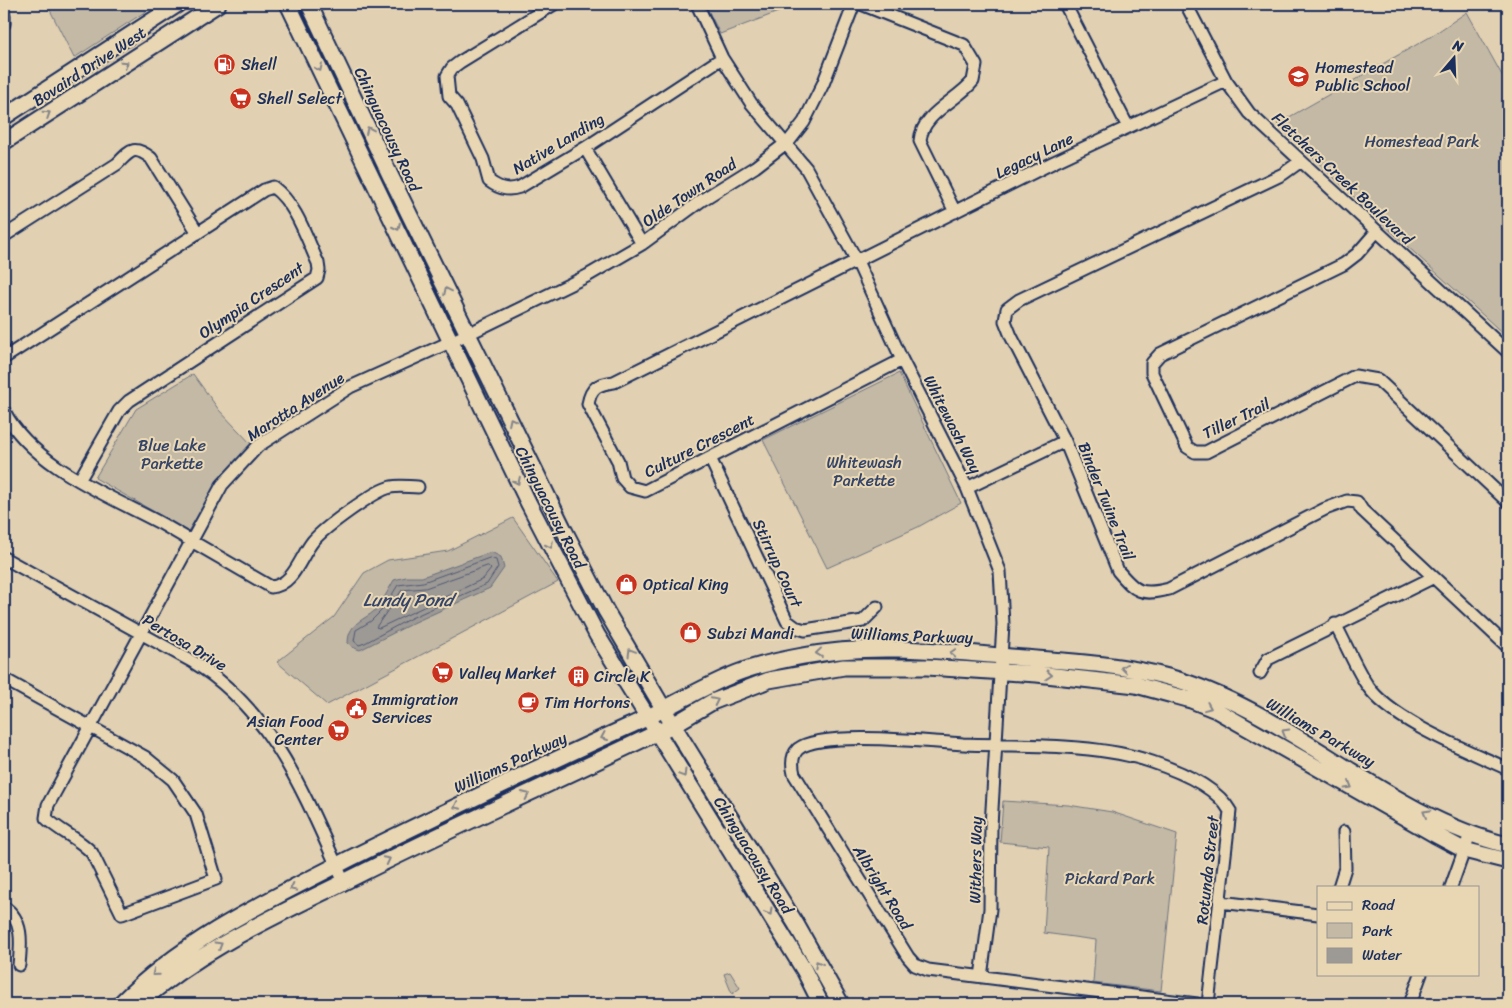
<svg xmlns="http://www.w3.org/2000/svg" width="1512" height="1008" viewBox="0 0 1512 1008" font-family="Sriracha,sans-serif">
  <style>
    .green { fill: #c3b9a5; stroke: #6f7482 }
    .water { fill: #9d9995; stroke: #696f7f }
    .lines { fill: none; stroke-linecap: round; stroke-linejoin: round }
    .shore { stroke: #4f5974; stroke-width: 1 }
    .minor-casing { stroke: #1b2f5e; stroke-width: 15 }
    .major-casing { stroke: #1b2f5e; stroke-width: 19 }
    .minor { stroke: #e9d7b4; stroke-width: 11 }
    .major { stroke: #e9d7b4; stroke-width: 15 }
    .oneway { stroke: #828389 }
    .labels { text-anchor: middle; stroke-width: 4; stroke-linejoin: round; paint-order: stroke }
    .poi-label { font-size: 16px; fill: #1b2f5e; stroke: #e9d7b4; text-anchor: start }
    .street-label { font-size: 16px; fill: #1b2f5e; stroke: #e9d7b4 }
    .park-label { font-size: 16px; fill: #344469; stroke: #e9d7b4 }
    .water-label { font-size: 18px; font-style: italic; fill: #354469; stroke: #e9d7b4 }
  </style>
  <rect width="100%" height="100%" fill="#e1d0b1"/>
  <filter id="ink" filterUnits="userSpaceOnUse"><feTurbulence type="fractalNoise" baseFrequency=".02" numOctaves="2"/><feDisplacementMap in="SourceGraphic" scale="10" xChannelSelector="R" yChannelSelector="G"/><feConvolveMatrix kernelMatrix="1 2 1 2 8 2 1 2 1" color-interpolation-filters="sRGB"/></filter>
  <g filter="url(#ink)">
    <path class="green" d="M47,4H157L74,58Z
      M705,4H795L794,6L720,34Z
      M1467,12L1508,86V338L1383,224L1277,124L1430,37Z
      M899,373L961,503L918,527L827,568L763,440Z
      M193,374L219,410L253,446L221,480L188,531L95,478L136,409Z
      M513,518L558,582L327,705L277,662L334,617L364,573L388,560L448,551Z
      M1003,801L1068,805L1112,812L1177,834L1161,991L1093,983L1096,940L1044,933L1049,847L1000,842Z
      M730,972L740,988L732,994L724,974Z"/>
    <path class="water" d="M491,552L501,557L504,568L490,588L413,623L360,650L352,647L348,643C348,620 369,620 380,605C385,597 389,588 394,580L406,577H422Z"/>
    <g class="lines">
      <path class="shore" d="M490,558L496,560L498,567L487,584L411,618L365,643L359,645L354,641L356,630L371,621L383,609L398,585L423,582Z
        M488,566L491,569L483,579L379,628L376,627L402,590L425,588Z"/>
      <defs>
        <path id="minor" d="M554,4L460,62L452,68L447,76L449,96L457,105L483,159L489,181C500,189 508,191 520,187L585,148L722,58
          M697,4L722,58L751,103L806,168L857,261L902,360L967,488L1000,571L1003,624L991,826L990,909L981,977
          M861,4L964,45L976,65L973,81C957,101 922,113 920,141L955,212
          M1065,4L1128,127
          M1186,4L1226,81L1249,113L1508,352
          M4,15V24
          M585,148L642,244
          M1301,161L1283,174L1019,300L1007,309L1005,321L1011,336L1065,441L1118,571C1136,592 1141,596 1169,589L1325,509L1347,501L1357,502L1362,510L1508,647
          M1377,231L1357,254L1344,264L1160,354L1152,363V373L1187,447L1195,452H1206L1355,376L1378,380L1508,502
          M4,236L117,164C131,150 134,145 151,158L198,233
          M4,358L264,190L273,187C297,205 306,237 318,263L319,270L317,278L129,401L119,411L80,479
          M902,360L645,491L630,487L622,478L618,461L588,404C591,387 598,384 614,382L1054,162L1226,81
          M4,411C32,466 110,496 162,524C199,545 235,566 271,587C294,585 300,557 313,541C324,528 375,490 391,487C399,485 409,487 418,487
          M710,458L787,621L795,627L805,630L863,621L877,607
          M967,488L1065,441
          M4,558L193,662C274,711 306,799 344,882
          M1335,624C1346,644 1355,667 1367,685C1391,721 1469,751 1508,769
          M1260,673L1268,659L1432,578
          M4,679L145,757L173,780L196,814L216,879L122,914L92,853C79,838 60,832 46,818L48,805L222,485L258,446L350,387L468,334L587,276L642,244L702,200L755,167L790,140L804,122L823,84L854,4
          M1339,887L1345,868L1344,832
          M1451,887L1470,834
          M1221,902L1318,914
          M4,907C24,920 21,944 19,965
          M1197,1004L928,970L915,965L908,957L794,774C792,766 791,756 798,749C820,730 932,742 963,744C1020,746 1098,743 1152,762C1179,771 1216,786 1230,811L1208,1004
          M1410,1004L1421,974"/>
        <path id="major" d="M288,4L528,502L597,635L804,970L821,1004
          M309,4L390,175L563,528L606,611L673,725L796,924L841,1004
          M4,117L178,4
          M4,142L218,4
          M120,1004C186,938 269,900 351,858C442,813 534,769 627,727C664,711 699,688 737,673C757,665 781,660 803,656C876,642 951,652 1024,658C1072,662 1121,664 1168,677C1290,710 1385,816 1508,845
          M138,1004C200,950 269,919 342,883C451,828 563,778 673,725L712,702L769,680L844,667H927L1037,674L1136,685L1191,700L1216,710L1434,834L1464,850L1508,861"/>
      </defs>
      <use href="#minor" class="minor-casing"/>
      <use href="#major" class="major-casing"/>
      <use href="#minor" class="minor"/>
      <use href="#major" class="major"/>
    </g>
    <defs><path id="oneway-chevron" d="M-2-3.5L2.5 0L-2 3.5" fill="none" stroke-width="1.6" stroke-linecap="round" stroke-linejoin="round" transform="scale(1.25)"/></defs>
    <g class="oneway">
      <use href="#oneway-chevron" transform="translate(125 64) rotate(-33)"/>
      <use href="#oneway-chevron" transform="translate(319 68) rotate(64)"/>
      <use href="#oneway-chevron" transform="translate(47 114) rotate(-33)"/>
      <use href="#oneway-chevron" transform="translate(369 130) rotate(-115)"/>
      <use href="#oneway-chevron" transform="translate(397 227) rotate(63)"/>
      <use href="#oneway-chevron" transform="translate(447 291) rotate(-116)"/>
      <use href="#oneway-chevron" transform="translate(512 421) rotate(-116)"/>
      <use href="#oneway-chevron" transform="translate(517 481) rotate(64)"/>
      <use href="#oneway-chevron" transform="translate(550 545) rotate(63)"/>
      <use href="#oneway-chevron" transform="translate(631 652) rotate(-121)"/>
      <use href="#oneway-chevron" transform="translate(819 653) rotate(174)"/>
      <use href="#oneway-chevron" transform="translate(953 653) rotate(-176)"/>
      <use href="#oneway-chevron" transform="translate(1124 668) rotate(-173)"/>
      <use href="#oneway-chevron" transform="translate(1049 675) rotate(5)"/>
      <use href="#oneway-chevron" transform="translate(715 701) rotate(-26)"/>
      <use href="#oneway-chevron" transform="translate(1208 707) rotate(22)"/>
      <use href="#oneway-chevron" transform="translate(1285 732) rotate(-150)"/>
      <use href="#oneway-chevron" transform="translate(604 737) rotate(156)"/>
      <use href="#oneway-chevron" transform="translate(683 774) rotate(59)"/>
      <use href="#oneway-chevron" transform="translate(1349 786) rotate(30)"/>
      <use href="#oneway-chevron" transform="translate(526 795) rotate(-25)"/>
      <use href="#oneway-chevron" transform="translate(457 806) rotate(154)"/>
      <use href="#oneway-chevron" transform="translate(1426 813) rotate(-150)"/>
      <use href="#oneway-chevron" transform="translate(387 860) rotate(-27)"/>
      <use href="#oneway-chevron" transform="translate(293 888) rotate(154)"/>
      <use href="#oneway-chevron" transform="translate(769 912) rotate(59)"/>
      <use href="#oneway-chevron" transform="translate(219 945) rotate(-31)"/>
      <use href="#oneway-chevron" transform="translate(818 964) rotate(-119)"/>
      <use href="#oneway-chevron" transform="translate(155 973) rotate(141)"/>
    </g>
  </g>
  <defs>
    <symbol id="fuel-disc" viewBox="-11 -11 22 22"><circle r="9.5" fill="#c8321e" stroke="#e9d7b4"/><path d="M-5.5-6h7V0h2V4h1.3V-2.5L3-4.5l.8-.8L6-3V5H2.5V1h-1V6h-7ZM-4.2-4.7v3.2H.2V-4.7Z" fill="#fff"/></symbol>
    <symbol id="school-disc" viewBox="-11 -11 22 22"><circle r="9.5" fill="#c8321e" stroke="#e9d7b4"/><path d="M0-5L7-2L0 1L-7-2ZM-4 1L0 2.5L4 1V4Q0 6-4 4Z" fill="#fff"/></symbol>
    <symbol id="supermarket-disc" viewBox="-11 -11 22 22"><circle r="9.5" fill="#c8321e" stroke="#e9d7b4"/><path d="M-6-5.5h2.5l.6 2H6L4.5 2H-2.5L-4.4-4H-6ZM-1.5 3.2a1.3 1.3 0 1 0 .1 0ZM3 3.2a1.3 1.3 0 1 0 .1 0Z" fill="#fff"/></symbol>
    <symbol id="shop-disc" viewBox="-11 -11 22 22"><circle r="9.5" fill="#c8321e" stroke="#e9d7b4"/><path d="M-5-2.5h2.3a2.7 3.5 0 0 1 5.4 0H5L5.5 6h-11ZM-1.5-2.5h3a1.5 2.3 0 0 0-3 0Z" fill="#fff"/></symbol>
    <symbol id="building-disc" viewBox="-11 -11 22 22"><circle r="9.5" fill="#c8321e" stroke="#e9d7b4"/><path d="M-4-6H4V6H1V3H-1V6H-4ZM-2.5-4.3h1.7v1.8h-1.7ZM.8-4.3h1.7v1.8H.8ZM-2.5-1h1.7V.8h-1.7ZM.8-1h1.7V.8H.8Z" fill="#fff"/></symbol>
    <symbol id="cafe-disc" viewBox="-11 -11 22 22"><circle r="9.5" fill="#c8321e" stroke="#e9d7b4"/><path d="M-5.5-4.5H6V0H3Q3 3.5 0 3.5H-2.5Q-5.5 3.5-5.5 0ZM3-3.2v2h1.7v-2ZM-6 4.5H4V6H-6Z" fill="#fff"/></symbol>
    <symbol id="civic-disc" viewBox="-11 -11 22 22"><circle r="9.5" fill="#c8321e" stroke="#e9d7b4"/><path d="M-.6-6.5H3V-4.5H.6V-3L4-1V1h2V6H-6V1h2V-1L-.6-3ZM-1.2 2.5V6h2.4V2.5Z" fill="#fff"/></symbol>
  </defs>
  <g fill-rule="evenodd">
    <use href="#fuel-disc" x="212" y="52" width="25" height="25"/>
    <use href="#school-disc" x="1286" y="64" width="25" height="25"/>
    <use href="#supermarket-disc" x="228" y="86" width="25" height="25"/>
    <use href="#shop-disc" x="614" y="572" width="25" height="25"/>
    <use href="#shop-disc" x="678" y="620" width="25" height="25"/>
    <use href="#supermarket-disc" x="430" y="660" width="25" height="25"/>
    <use href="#building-disc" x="566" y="664" width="25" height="25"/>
    <use href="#cafe-disc" x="516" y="690" width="25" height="25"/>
    <use href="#civic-disc" x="344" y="696" width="25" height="25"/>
    <use href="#supermarket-disc" x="326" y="718" width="25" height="25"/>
  </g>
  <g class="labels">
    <g class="poi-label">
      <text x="241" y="70">Shell</text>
      <text x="1315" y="73">Homestead<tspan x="1315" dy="18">Public School</tspan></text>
      <text x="257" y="104">Shell Select</text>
      <text x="643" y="590">Optical King</text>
      <text x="707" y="639">Subzi Mandi</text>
      <text x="459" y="679">Valley Market</text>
      <text x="594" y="682">Circle K</text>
      <text x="372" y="705">Immigration<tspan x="372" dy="18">Services</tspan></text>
      <text x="544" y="708">Tim Hortons</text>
      <text x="323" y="727" text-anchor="end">Asian Food<tspan x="323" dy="18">Center</tspan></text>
    </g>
    <g class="street-label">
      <text transform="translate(89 66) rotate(-33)" y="6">Bovaird Drive West</text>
      <text transform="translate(388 129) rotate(65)" y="6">Chinguacousy Road</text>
      <text transform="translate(558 143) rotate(-31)" y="6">Native Landing</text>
      <text transform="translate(1034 155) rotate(-26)" y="6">Legacy Lane</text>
      <text transform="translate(1343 178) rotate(43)" y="6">Fletchers Creek Boulevard</text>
      <text transform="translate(689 192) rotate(-34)" y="6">Olde Town Road</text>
      <text transform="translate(251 300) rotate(-34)" y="6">Olympia Crescent</text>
      <text transform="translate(295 406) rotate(-33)" y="6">Marotta Avenue</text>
      <text transform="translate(1236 418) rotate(-26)" y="6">Tiller Trail</text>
      <text transform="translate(953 424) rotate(63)" y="6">Whitewash Way</text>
      <text transform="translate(699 445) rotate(-27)" y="6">Culture Crescent</text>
      <text transform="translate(1107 501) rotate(68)" y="6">Binder Twine Trail</text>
      <text transform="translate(551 507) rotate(63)" y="6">Chinguacousy Road</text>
      <text transform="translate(778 563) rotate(65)" y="6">Stirrup Court</text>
      <text transform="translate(912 635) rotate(2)" y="6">Williams Parkway</text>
      <text transform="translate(185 642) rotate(31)" y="6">Pertosa Drive</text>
      <text transform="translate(1321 732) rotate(30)" y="6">Williams Parkway</text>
      <text transform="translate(510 762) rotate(-25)" y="6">Williams Parkway</text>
      <text transform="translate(754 855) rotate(58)" y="6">Chinguacousy Road</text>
      <text transform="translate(975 860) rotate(-89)" y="6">Withers Way</text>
      <text transform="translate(1207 870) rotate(-84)" y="6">Rotunda Street</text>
      <text transform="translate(883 887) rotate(58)" y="6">Albright Road</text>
    </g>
    <g class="park-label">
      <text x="1422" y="147">Homestead Park</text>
      <text x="172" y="451">Blue Lake<tspan x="172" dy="18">Parkette</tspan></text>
      <text x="864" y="468">Whitewash<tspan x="864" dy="18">Parkette</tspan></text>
      <text x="1110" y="884">Pickard Park</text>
    </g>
    <g class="water-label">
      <text x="408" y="606">Lundy Pond</text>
    </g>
  </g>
  <rect width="1512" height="1008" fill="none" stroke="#e9d7b4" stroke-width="20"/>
  <rect x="10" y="10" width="1492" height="988" fill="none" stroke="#1b2f5e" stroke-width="2" filter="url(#ink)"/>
  <rect x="1317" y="886" width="162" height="90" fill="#e9d7b4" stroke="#979492"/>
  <rect x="1327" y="902" width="25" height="8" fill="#e9d7b4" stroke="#979492"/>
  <text x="1362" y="910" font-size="15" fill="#1b2f5e">Road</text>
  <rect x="1327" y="923" width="25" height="15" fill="#c3b9a5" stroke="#979492"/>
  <text x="1362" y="936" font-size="15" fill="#1b2f5e">Park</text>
  <rect x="1327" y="948" width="25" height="15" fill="#9d9995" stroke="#979492"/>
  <text x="1362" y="960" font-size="15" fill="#1b2f5e">Water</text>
  <g transform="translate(1454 58) rotate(19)" stroke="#e9d7b4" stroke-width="4" paint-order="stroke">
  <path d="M0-4L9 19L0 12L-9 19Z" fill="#1b2f5e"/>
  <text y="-8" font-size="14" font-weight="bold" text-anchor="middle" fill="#1b2f5e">N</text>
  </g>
</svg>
